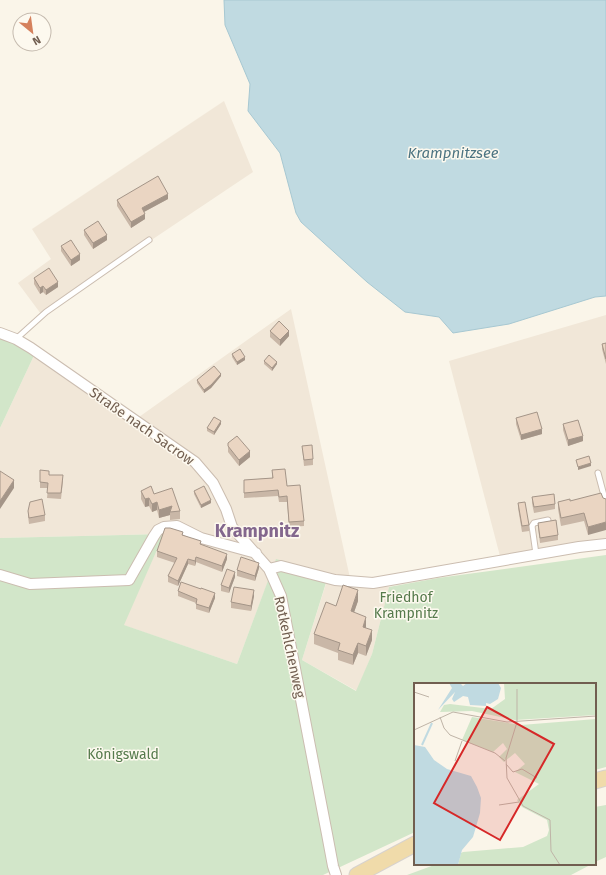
<svg xmlns="http://www.w3.org/2000/svg" width="606" height="875" viewBox="0 0 606 875" font-family="'Fira Sans',sans-serif">
  <style>
    .residential { fill: #f1e7d8 }
    .green { fill: #d2e6c9 }
    .water { fill: #c0dae1; stroke: #a7c8d2 }
    .lines { fill: none; stroke-linecap: round; stroke-linejoin: round }
    .service-casing { stroke: #cbbdb0; stroke-width: 7 }
    .minor-casing { stroke: #cbbdb0; stroke-width: 12 }
    .primary-casing { stroke: #d7d2ce; stroke-width: 17 }
    .service { stroke: #fff; stroke-width: 5 }
    .minor { stroke: #fff; stroke-width: 10 }
    .primary { stroke: #f0dbaa; stroke-width: 15 }
    .wall { fill: #c9b7a7 }
    .shaded-wall { fill: #a49588 }
    .building { fill: #ead5c2; stroke: #a49588 }
    .labels { text-anchor: middle; stroke-width: 3; stroke-linejoin: round; paint-order: stroke }
    .street-label { font-size: 14px; fill: #715e50; stroke: #fdf9ef }
    .park-label { font-size: 14px; fill: #567b4c; stroke: #fdf9ef }
    .water-label { font-size: 15px; font-style: italic; fill: #4c7482; stroke: #fdf9ef }
    .district-label { font-size: 18px; font-weight: bold; fill: #83678d; stroke: #fdf9ef }
    .inset-river { fill: none; stroke: #c0dae1; stroke-width: 2 }
    .inset-road { fill: none; stroke: #bfb4a7; stroke-width: 1 }
    .view { fill: #d62828; fill-opacity: 0.15; stroke: #d62828; stroke-width: 2 }
    .inset-edge { fill: none; stroke: #715e50; stroke-width: 2 }
  </style>
  <rect width="100%" height="100%" fill="#faf5e9"/>
  <path class="residential" d="M224,101L253,172L41,314L18,283L51,259L32,229Z
    M291,309L350,578L389,587L372,654L357,691L302,660L329,574L276,560L237,664L123,625L164,534L0,538V428L38,347L139,417Z
    M606,315V544L501,560L449,361Z"/>
  <path class="green" d="M0,330L38,347L0,428Z
    M164,534L124,625L237,664L276,559L329,573L302,660L356,691L372,654L389,587L438,578L606,555V767L595,770V684H415V832L323,875H0V538Z
    M606,805V857L595,862V807Z
    M437,864H592L571,875H407Z"/>
  <path class="water" d="M224,0H606V296L595,297L509,324L453,333L439,317L405,312L367,282L301,222L296,213L280,153L248,111L250,84L225,25Z"/>
  <g class="lines">
    <defs>
      <path id="service" d="M16,339L46,312L149,240
        M598,473L606,503
        M536,554L532,526L534,523L548,520"/>
      <path id="minor" d="M0,333L16,339L31,348L195,462L213,483L226,509L232,527L269,569L281,596L327,834L333,866L336,875
        M269,569L281,566L335,580L373,583L579,547L606,544
        M0,575L30,584L129,580L154,536L158,530L164,527L177,526L201,538L256,553"/>
      <path id="primary" d="M595,781L606,778
        M357,875L415,844"/>
    </defs>
    <use href="#service" class="service-casing"/>
    <use href="#minor" class="minor-casing"/>
    <use href="#primary" class="primary-casing"/>
    <use href="#service" class="service"/>
    <use href="#minor" class="minor"/>
    <use href="#primary" class="primary"/>
  </g>
  <path class="wall" d="M168,199L144,212L145,219L131,228L117,206V200Z
    M84,230L107,240L93,249L84,235Z
    M61,246L80,260L71,266L61,251Z
    M34,278L58,287L46,295L43,292L40,294L34,284Z
    M270,331L289,336L280,346L270,337Z
    M606,343V364L602,349V344Z
    M232,354L245,360L237,365L232,357Z
    M264,361L277,364L272,371L264,364Z
    M221,376L211,388L204,393L197,383V380Z
    M516,418L542,434L521,440L516,424Z
    M221,424L214,435L207,431V428Z
    M563,424L583,441L568,446L563,430Z
    M228,443L250,457L239,466L228,452Z
    M302,446L313,459V465L304,466Z
    M272,470L287,486L304,521V526L289,527L287,502H279L278,496L244,498V480L272,478Z
    M49,475L63,481L61,499L47,498L48,488H40V482Z
    M141,491L154,494L180,511V519L170,520V515L159,518L157,510L152,512L149,506L145,507L141,499Z
    M194,491L211,503L201,508L194,494Z
    M532,497L555,504V509L534,513L532,503Z
    M603,498L588,535L584,521L561,526L558,509V502L570,501Z
    M518,503L529,525V531L522,532L518,508Z
    M28,511L45,515V521L29,524L28,516Z
    M538,523L558,535V540L540,543L538,528Z
    M183,536L201,544L227,559L222,572L196,562L195,566L188,564L178,586L168,582V576L175,563L157,557V551Z
    M259,568L255,581L237,576V570Z
    M235,577L229,593L221,591V585Z
    M178,591L215,598L209,613L196,609V603L178,596Z
    M254,596L251,611L231,608V602Z
    M358,601L354,612L366,627V628L372,640L366,656L358,653L353,665L338,660V653L314,644V634L336,606Z"/>
  <path class="shaded-wall" d="M168,194V199L142,213V208Z
    M145,214V219L131,228V222Z
    M107,235V240L93,249V243Z
    M80,254V260L71,266V260Z
    M58,282V287L46,295V290Z
    M43,286V292L40,294V288Z
    M289,331V336L280,346V340Z
    M245,357V360L237,365V362Z
    M277,362V364L272,371V368Z
    M221,374V376L211,388L204,393V390Z
    M221,421V424L214,435V432Z
    M542,429V434L521,440V435Z
    M583,436V441L568,446V440Z
    M250,451V457L239,466V460Z
    M591,463V466L578,470V467Z
    M14,480V488L0,509V501Z
    M149,498V506L145,507V499Z
    M211,500V503L201,508V505Z
    M157,502V510L152,512V504Z
    M172,506L170,512V515L159,518V510Z
    M606,522V530L588,535V527Z
    M227,554V559L222,572V566Z
    M196,557V562L195,566V561Z
    M188,559V564L178,586V581Z
    M259,563V568L255,581V576Z
    M235,572V577L229,593V588Z
    M254,590V596L251,611V606Z
    M358,590V601L351,621V611Z
    M215,593V598L209,613V608Z
    M366,617V627L363,637V627Z
    M372,630V640L366,656V646Z
    M358,643V653L353,665V655Z"/>
  <path class="building" d="M158,176L168,194L142,208L145,214L131,222L117,200Z
    M98,221L107,235L93,243L84,230Z
    M71,240L80,254L71,260L61,246Z
    M49,268L58,282L46,290L43,286L40,288L34,278Z
    M279,321L289,331L280,340L270,331Z
    M606,343V359L602,344Z
    M240,349L245,357L237,362L232,354Z
    M269,355L277,362L272,368L264,361Z
    M214,366L221,374L211,385L204,390L197,380Z
    M537,412L542,429L521,435L516,418Z
    M214,417L221,421L214,432L207,428Z
    M578,420L583,436L568,440L563,424Z
    M237,436L250,451L239,460L228,446V443Z
    M312,445L313,459L304,460L302,446Z
    M589,456L591,463L578,467L576,460Z
    M285,469L287,486L300,485L304,521L289,522L287,496L279,497L278,490L244,493V480L273,478L272,470Z
    M40,470L49,471V475H63L61,493H47L48,483L40,482Z
    M0,471L14,480L0,501Z
    M151,486L154,494L172,488L180,511L170,512L172,506L159,510L157,502L152,504L149,498L145,499L141,491Z
    M204,486L211,500L201,505L194,491Z
    M601,493L603,498L606,499V522L588,527L584,513L561,518L558,502L570,499V501Z
    M554,494L555,504L534,507L532,497Z
    M42,499L45,515L29,518L28,511L30,502Z
    M525,502L529,525L522,526L518,503Z
    M556,520L558,535L540,538L538,523Z
    M165,528H170L183,532L182,535L201,541L200,544L227,554L222,566L196,557L195,561L188,559L178,581L168,576L177,558L157,551Z
    M241,557L259,563L255,576L237,570Z
    M227,569L235,572L229,588L221,585Z
    M181,582L201,589V588L215,593L209,608L196,604L197,599L178,591Z
    M343,585L358,590L351,611L366,617L363,627L372,630L366,646L358,643L353,655L338,650L340,643L314,634L326,602L336,606Z
    M234,587L254,590L251,606L231,602Z"/>
  <g class="labels">
    <g class="street-label">
      <text transform="translate(142 426) rotate(35)" y="5">Straße nach Sacrow</text>
      <text transform="translate(290 647) rotate(78)" y="5">Rotkehlchenweg</text>
    </g>
    <g class="park-label">
      <text x="406" y="602">Friedhof<tspan x="406" dy="16">Krampnitz</tspan></text>
      <text x="123" y="759">Königswald</text>
    </g>
    <g class="water-label">
      <text x="453" y="158">Krampnitzsee</text>
    </g>
    <g class="district-label">
      <text x="257" y="537">Krampnitz</text>
    </g>
  </g>
  <g transform="translate(414 683)">
    <rect width="182" height="182" fill="#faf5e9"/>
    <path d="M90,0H182V32L101,37L58,28L26,29L30,22L36,21L77,26L91,16ZM58,34L107,42L182,36V182H44L47,170L49,169L109,164L133,153L135,147L133,137L108,124L103,117L125,101L101,89L111,81L101,70L90,79L85,74L93,66L89,60L79,69L48,57Z" fill="#d2e6c9"/>
    <path d="M35,0H46L49,3L53,0H84L87,5L84,16L76,21L72,20V23L56,22L54,14L49,13L40,19L38,16L41,9L24,27L38,5ZM0,62L11,64L20,77L33,86L57,93L63,104L67,115L66,130L59,154L48,167L44,182H0Z" fill="#c0dae1"/>
    <path class="inset-river" d="M8,62L18,40"/>
    <path class="inset-road" d="M103,6V39L92,75L93,95L109,123L136,137L137,168L146,182M0,9L15,14M26,34L30,45L36,52L81,70L91,78M0,47L39,29L93,39L182,33M41,78L48,58M92,81L99,89L108,86L123,95M85,122L105,119"/>
    <path class="view" d="M73,24L140,61L86,157L20,120Z"/>
    <rect width="182" height="182" class="inset-edge"/>
  </g>
  <g transform="translate(32 32) rotate(151)"><circle r="19" fill="#fdf9ef" stroke="#c5bbaf"/>
  <path d="M0-3L7 15L0 10L-7 15Z" fill="#d5815d"/>
  <text y="-6" font-size="11" font-weight="bold" text-anchor="middle" fill="#715e50">N</text>
  </g>
</svg>
